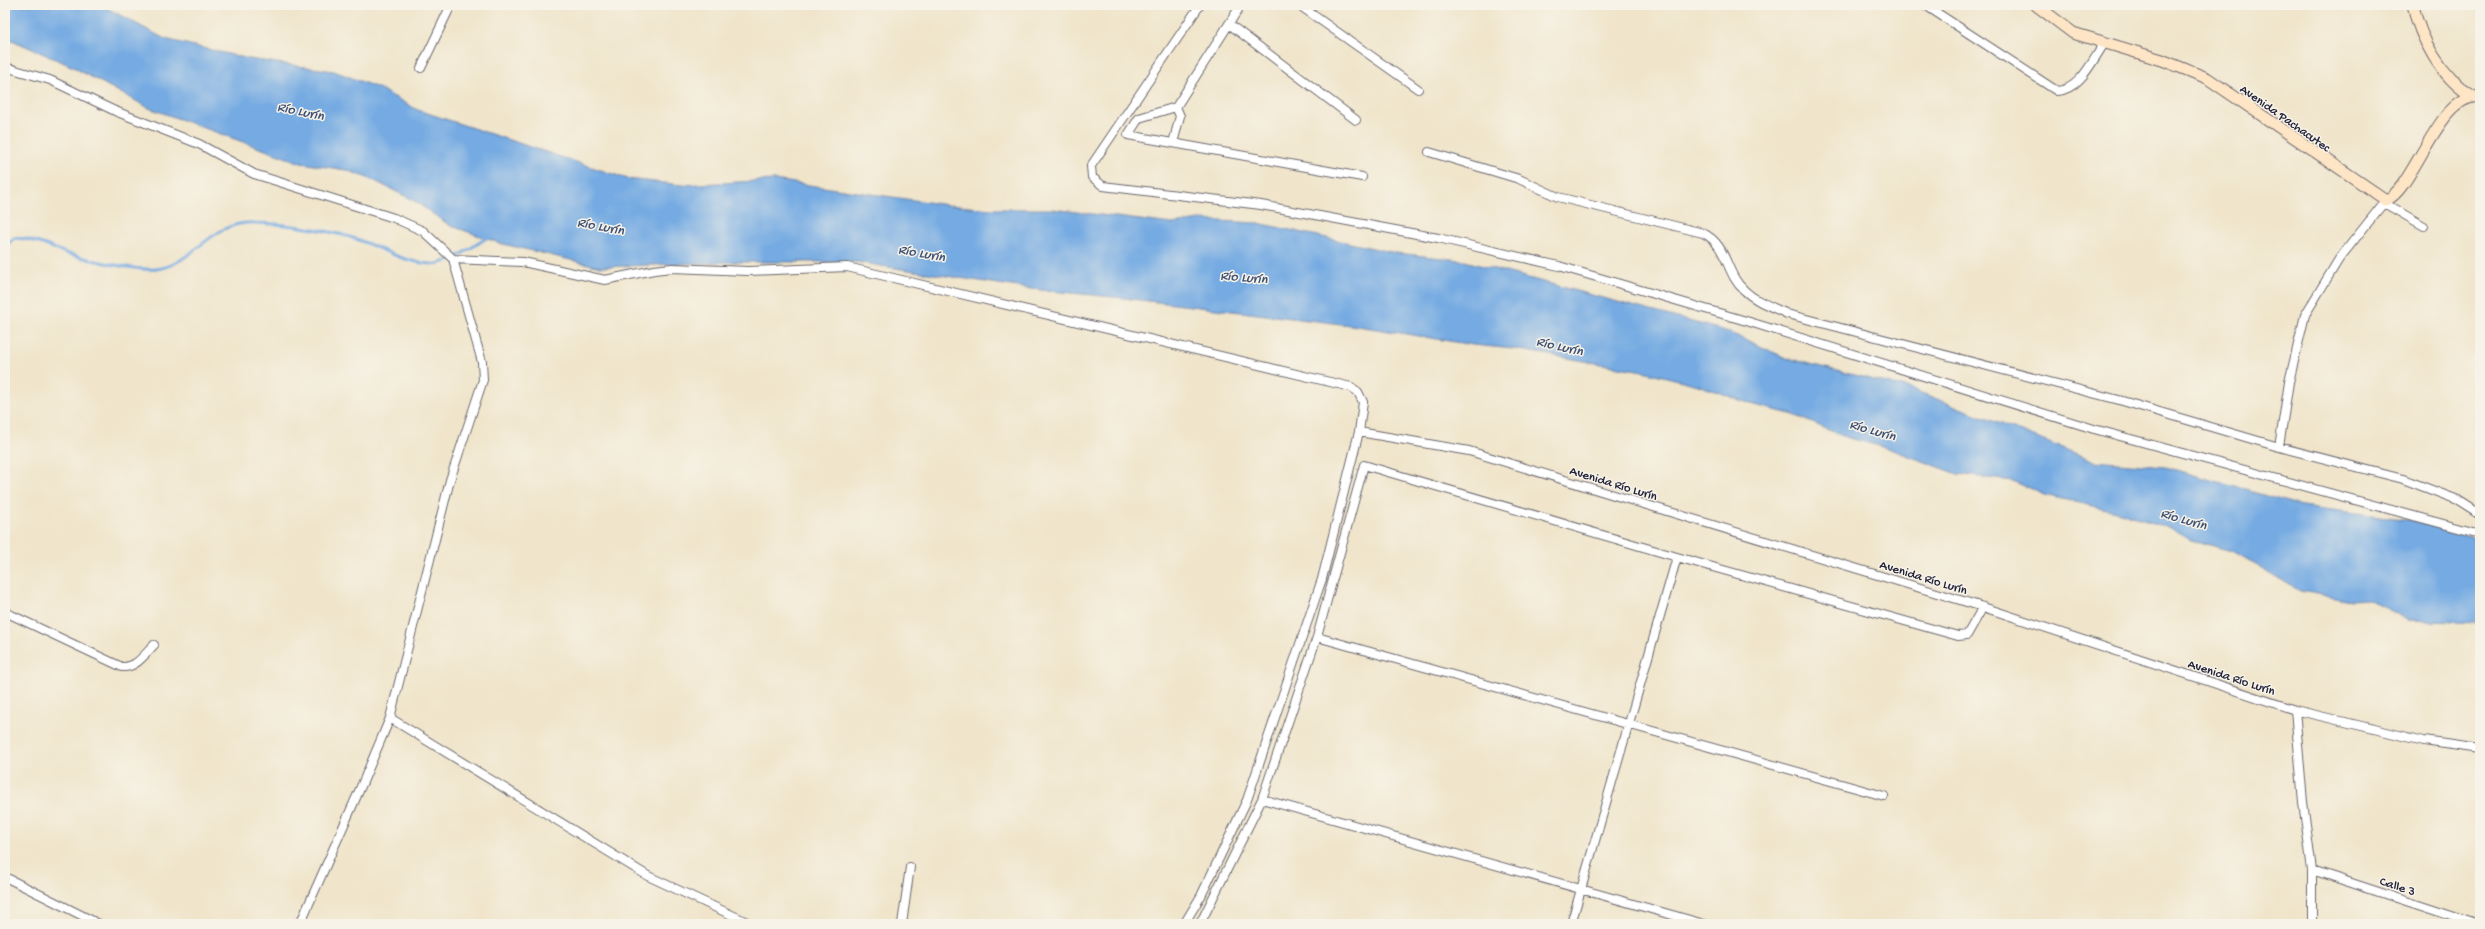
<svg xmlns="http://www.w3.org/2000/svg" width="2485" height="929" viewBox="0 0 2485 929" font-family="'Gochi Hand',sans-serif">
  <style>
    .water { fill: #74aae2; stroke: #4b668e }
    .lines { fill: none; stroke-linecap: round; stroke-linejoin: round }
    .stream { stroke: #74aae2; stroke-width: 3 }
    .street-casing { stroke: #6a666d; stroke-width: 10 }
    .secondary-casing { stroke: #6a666d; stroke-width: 13 }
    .street { stroke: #fff; stroke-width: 8 }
    .secondary { stroke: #fee5c5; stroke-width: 11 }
    .labels { text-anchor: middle; stroke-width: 3; stroke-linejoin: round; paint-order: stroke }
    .street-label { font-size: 13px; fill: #22223b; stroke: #f7f3e8 }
    .water-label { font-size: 14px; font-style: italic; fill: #3f5275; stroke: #f7f3e8 }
  </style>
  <rect width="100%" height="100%" fill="#f7f3e8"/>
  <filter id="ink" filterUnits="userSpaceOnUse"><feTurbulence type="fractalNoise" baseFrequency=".025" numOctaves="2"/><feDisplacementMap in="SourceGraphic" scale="8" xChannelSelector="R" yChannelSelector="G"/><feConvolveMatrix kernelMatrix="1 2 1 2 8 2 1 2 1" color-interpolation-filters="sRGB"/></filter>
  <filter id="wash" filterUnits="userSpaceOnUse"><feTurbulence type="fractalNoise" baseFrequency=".012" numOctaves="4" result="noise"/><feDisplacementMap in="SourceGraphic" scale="16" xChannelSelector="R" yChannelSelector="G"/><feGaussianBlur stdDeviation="0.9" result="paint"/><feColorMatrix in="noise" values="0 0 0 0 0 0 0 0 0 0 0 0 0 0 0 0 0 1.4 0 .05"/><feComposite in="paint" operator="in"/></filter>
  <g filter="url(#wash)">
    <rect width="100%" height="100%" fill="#f0e5cb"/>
    <path class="water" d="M5,5H101L165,39L249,59L334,71L378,88L418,110L628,179L682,185L774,180L948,205L991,209H1053L1172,224L1200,220L1258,223L1396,253L1461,260L1726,331L1786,358L1914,390L2095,461L2166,467L2301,506L2411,520L2477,539L2480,541V623L2407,620L2368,599L2352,600L2300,591L2233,551L2191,540L2166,526L2120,512L2044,495L2013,481L1958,474L1887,448L1845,437L1794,415L1751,404L1698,385L1643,371L1514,349L1473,345L1358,326L1123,298L1031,289L856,262H729L600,267L499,243L449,225L413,200L373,180L346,170L301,163L149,108L69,65L5,37Z"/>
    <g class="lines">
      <path class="stream" d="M5,247L14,238C33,238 51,248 69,254C90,260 135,271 156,269C194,265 210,220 255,223C284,224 315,228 343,235C373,242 400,263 432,264C438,265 446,261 452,259
        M457,257L488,237"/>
    </g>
  </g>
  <g filter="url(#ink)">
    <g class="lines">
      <defs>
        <path id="street" d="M1200,5L1091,166L1092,177L1103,186L1261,205L1438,238L1559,266L1753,323L2094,429L2480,534
          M1241,5L1176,107L1139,118L1128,135L1362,177
          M1299,5L1418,89
          M1925,5L2057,91C2080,90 2092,61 2104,44
          M1229,24L1356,120
          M5,67L50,80L115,111L199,144L254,174L394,218L423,231L453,259L523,262L605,280L654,270L672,268L748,271L847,267L1351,387L1358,392L1363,402L1359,432L1322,579L1247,800L1201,896L1184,924
          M421,68L451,5
          M1173,143L1180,116L1176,107
          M1429,152L1519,179L1558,197L1703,233C1728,245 1725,273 1744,290C1756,302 1773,307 1787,314L2119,400L2279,447L2403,479L2458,500L2480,514
          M2384,203L2424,226
          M1359,432L1469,451L1983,607L2295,710L2424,741L2480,749
          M2279,447L2289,382L2305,315L2339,259L2386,200
          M5,612L122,667C136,668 144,655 154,645
          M1317,637L1884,796
          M2295,710L2303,802L2312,870V924
          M390,718L648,876L751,924
          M1262,799L1704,924
          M2312,870L2476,924
          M5,877L99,924
          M300,924L363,782L390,718L450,480L483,380L482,362L453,259
          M902,924L910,867
          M1200,924L1262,799L1317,637L1364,465L1677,557L1958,636L1967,635L1983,607
          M1571,924L1677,557"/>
        <path id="secondary" d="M2036,5L2073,33L2162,60L2207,78L2386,200C2413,191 2440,90 2480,97
          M2413,5C2420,39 2442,78 2472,96"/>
      </defs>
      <use href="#street" class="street-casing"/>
      <use href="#secondary" class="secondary-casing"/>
      <use href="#street" class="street"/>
      <use href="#secondary" class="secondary"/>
    </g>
  </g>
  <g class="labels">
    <g class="street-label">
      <text transform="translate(2286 117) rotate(35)" y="5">Avenida Pachacutec</text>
      <text transform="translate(1614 482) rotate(17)" y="5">Avenida Río Lurín</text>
      <text transform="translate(1924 576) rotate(17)" y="5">Avenida Río Lurín</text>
      <text transform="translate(2232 676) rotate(18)" y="5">Avenida Río Lurín</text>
      <text transform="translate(2398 885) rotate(18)" y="5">Calle 3</text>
    </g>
    <g class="water-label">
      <text transform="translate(301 110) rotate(12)" y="5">Río Lurín</text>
      <text transform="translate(601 225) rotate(11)" y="5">Río Lurín</text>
      <text transform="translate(922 252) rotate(10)" y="5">Río Lurín</text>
      <text transform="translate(1244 276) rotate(5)" y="5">Río Lurín</text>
      <text transform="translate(1560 345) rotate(13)" y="5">Río Lurín</text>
      <text transform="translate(1873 429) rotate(16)" y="5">Río Lurín</text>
      <text transform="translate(2184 518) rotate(16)" y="5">Río Lurín</text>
    </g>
  </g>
  <rect width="2485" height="929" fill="none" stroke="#f7f3e8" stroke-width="20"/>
</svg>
